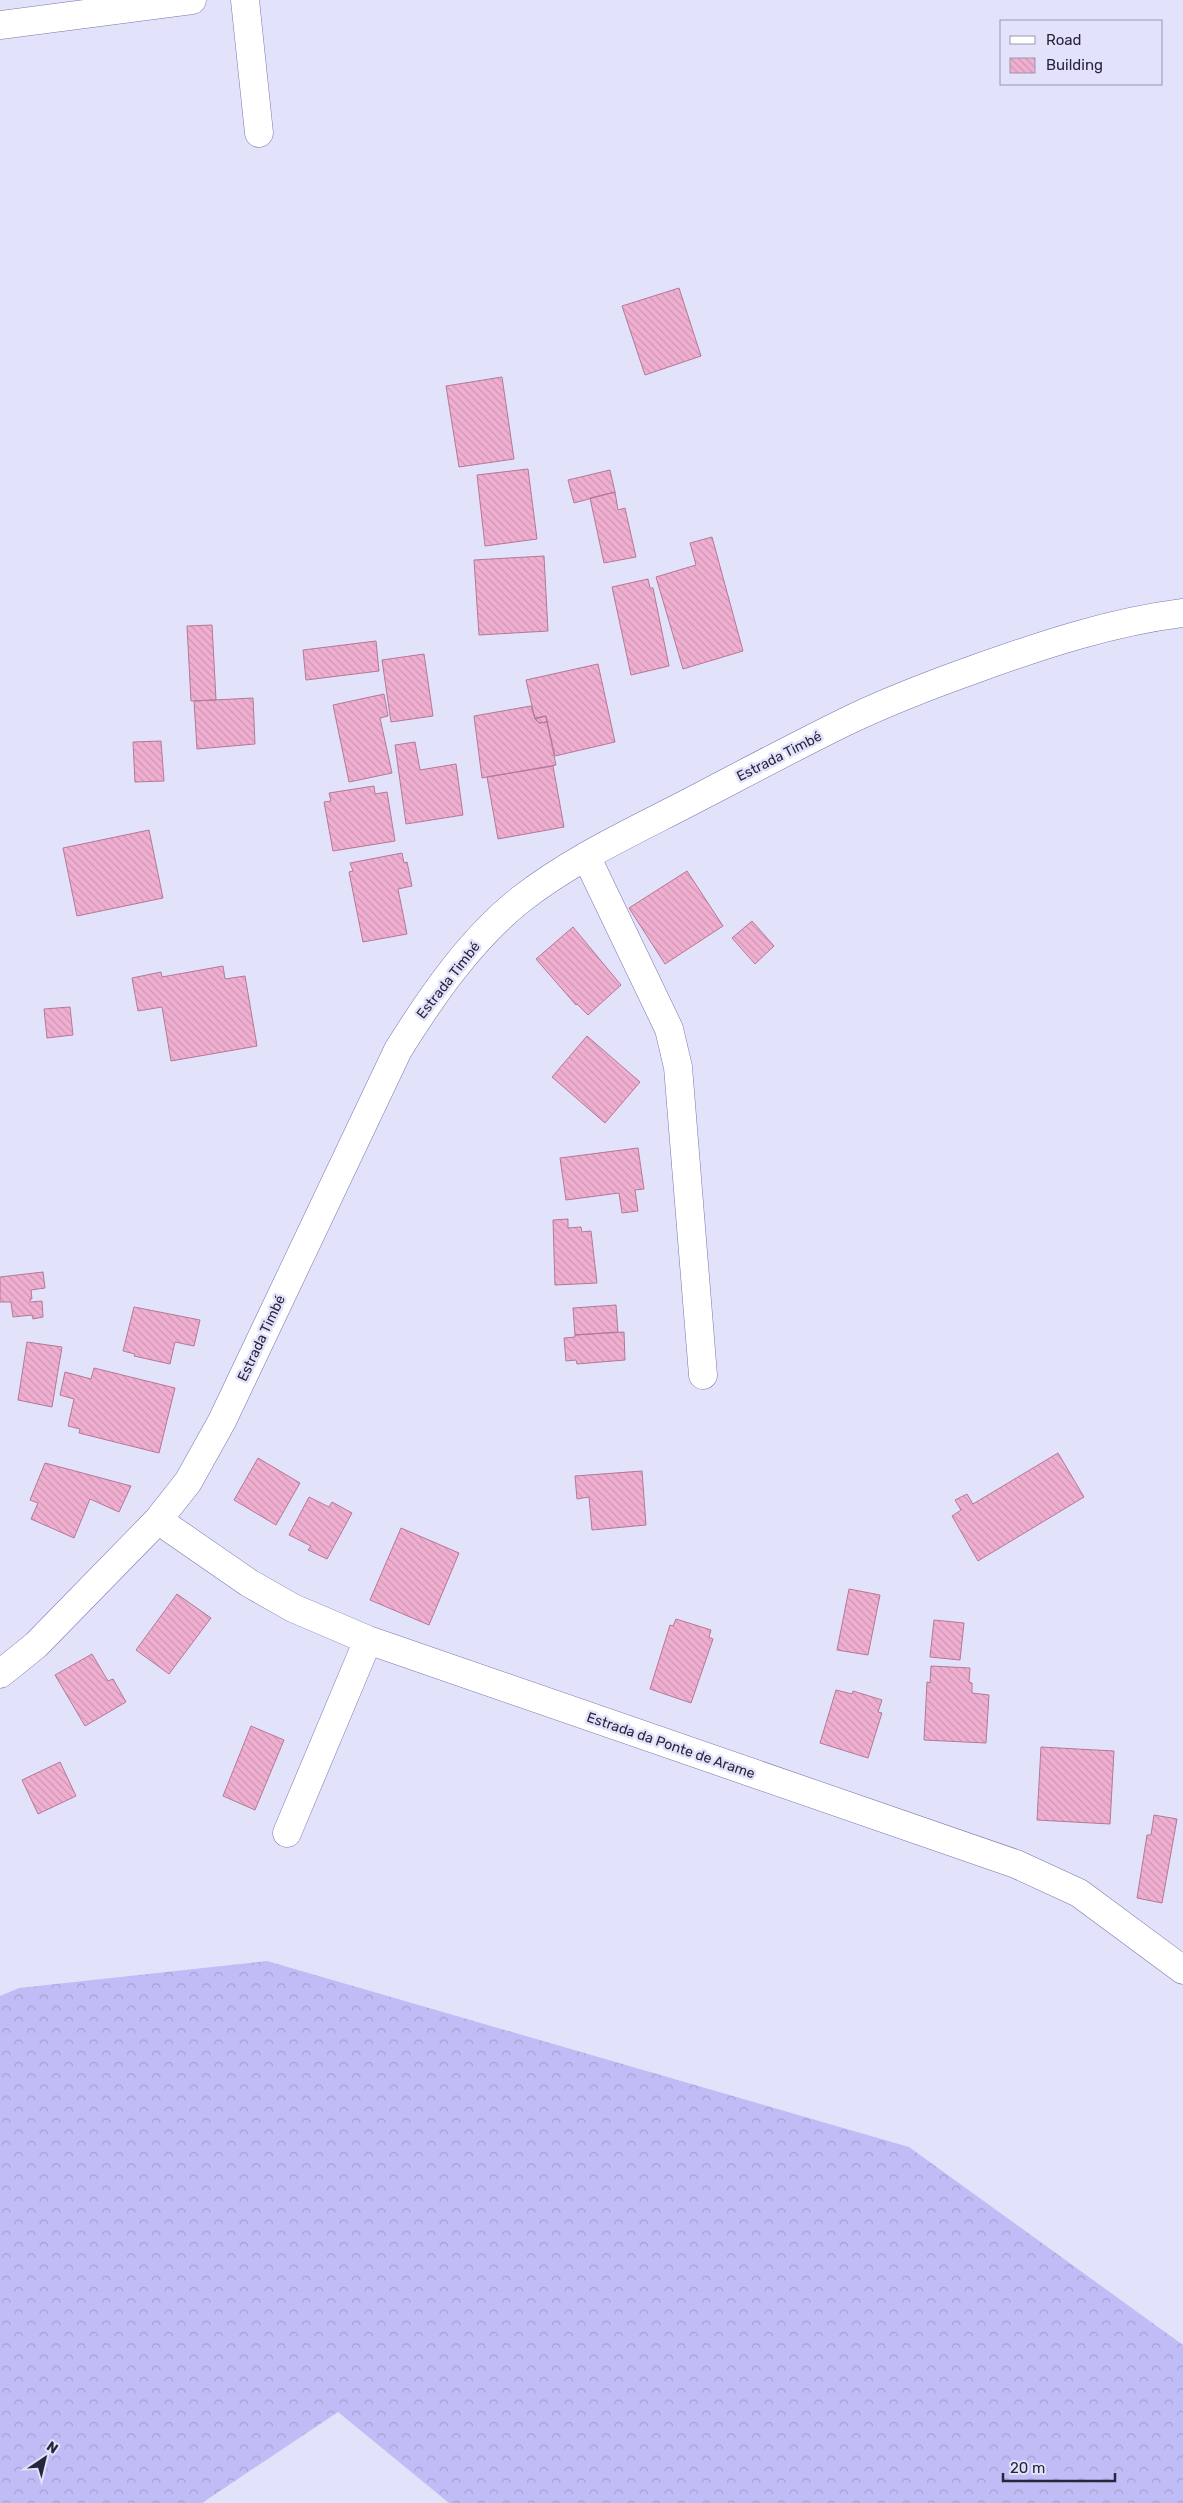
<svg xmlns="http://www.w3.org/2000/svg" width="1183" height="2503" viewBox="0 0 1183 2503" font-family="Rubik,sans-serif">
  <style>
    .forest { fill: url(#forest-crowns) }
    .building { fill: url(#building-back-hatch); stroke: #b47897 }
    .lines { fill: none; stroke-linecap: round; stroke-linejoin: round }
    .street-casing { stroke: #7a74ad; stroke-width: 29 }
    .street { stroke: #fff; stroke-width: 28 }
    .labels { text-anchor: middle; stroke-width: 5; stroke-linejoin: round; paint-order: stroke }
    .street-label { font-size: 14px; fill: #28263d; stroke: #e3e2fb }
  </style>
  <defs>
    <pattern id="forest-crowns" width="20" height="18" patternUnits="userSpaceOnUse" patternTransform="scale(1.25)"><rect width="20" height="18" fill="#c0bcf6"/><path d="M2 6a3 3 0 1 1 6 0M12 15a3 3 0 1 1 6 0" fill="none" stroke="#a5a1d4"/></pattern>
    <pattern id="building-back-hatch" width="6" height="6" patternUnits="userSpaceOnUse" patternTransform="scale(1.25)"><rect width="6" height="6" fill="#f0afd0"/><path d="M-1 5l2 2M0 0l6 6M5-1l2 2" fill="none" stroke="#ce96b4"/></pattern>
  </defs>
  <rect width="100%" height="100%" fill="#e3e2fb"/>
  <path class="forest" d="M267,1961L909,2147L1183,2345V2503H449L338,2412L202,2503H0V1996L19,1988Z"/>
  <path class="building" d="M679,288L701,356L645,375L622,306Z
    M502,377L514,459L459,467L446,386Z
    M528,469L537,539L485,546L477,475Z
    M610,470L615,492L574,503L568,480Z
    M615,492L618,510L625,508L636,557L604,563L590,498Z
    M712,537L743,651L683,669L656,577L696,565L690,543Z
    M544,556L548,631L479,635L474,560Z
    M648,579L650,588H653L669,666L631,675L612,587Z
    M212,625L216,700L191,701L187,626Z
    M376,641L379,671L306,680L303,650Z
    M424,654L433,716L391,722L382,660Z
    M598,664L615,742L555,756L546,716L535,719L526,680Z
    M384,694L388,716L380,718L392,773L349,782L333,705Z
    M253,698L255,744L197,749L194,701Z
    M531,706L535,719L539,723L547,722L556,765L482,778L474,716Z
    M546,716L547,722L539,723L535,718Z
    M161,741L164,781L135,782L133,742Z
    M415,742L420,770L456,764L463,815L406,824L395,745Z
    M553,766L564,827L498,839L487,777Z
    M374,786L375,794L387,792L395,841L333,851L324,802L331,801L329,793Z
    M149,830L163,898L77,916L63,848Z
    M402,853L404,863L407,862L412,886L398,889L407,934L363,942L349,872L353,871L350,863Z
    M687,871L723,926L665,964L629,908Z
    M752,921L774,946L755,964L732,938Z
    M573,927L621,985L588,1015L577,1004L576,1005L536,959Z
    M223,966L225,979L245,976L257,1046L171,1061L162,1007L138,1011L132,978L161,972L162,977Z
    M70,1007L73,1035L47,1038L44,1009Z
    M587,1036L640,1082L605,1123L552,1077Z
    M638,1148L644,1189L635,1190L638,1211L622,1213L619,1193L566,1200L560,1158Z
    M568,1219V1228L581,1227L582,1232L591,1231L597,1283L555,1285L553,1220Z
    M43,1272L45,1288L31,1290L32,1299H30V1302L42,1301L43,1317L33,1319L32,1315L13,1317L11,1302H0V1277Z
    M616,1305L618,1332L575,1335L573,1308Z
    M134,1307L200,1320L194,1346L175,1342L170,1364L134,1356L135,1354L123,1351Z
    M624,1332L625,1360L577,1364L576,1360L566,1361L564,1338L575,1337V1335Z
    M27,1342L62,1347L52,1407L18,1400Z
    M94,1368L175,1388L159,1453L79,1433L80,1429L68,1426L74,1399L60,1395L65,1372L91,1379Z
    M1058,1453L1084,1497L978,1561L952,1516L961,1510L955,1500L967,1494L973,1504Z
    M258,1458L300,1483L276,1525L234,1500Z
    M45,1463L131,1486L119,1512L90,1499L74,1538L31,1519L38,1503L30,1500Z
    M642,1471L646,1525L592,1530L589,1497L577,1499L575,1476Z
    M309,1497L329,1507L332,1502L352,1513L327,1559L308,1550L311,1546L289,1535Z
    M401,1528L459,1553L429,1625L370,1600Z
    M849,1589L880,1595L868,1655L837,1650Z
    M177,1594L211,1618L169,1674L136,1650Z
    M676,1619L711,1630L709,1637L713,1639L691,1703L650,1689L670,1625L673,1626Z
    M934,1620L964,1623L960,1660L930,1657Z
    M92,1654L108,1681L113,1679L126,1702L85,1726L55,1675Z
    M931,1666L970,1668L969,1682L972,1683V1693L989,1695L986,1743L924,1740L927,1682L930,1683Z
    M836,1690L852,1694L853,1691L882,1700L878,1712L882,1713L868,1758L820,1743Z
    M251,1726L284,1740L255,1810L223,1796Z
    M1041,1747L1114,1751L1110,1824L1037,1820Z
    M60,1762L76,1796L38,1814L22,1780Z
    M1154,1815L1177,1819L1162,1903L1137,1898L1147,1835H1151Z"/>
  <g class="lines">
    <defs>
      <path id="street" d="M245,0L259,133
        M0,25L192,0
        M586,856L669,1029L678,1067L703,1375
        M158,1520L249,1583L293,1608L368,1640L1016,1864L1079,1893L1183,1970
        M0,1674L36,1645L158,1520L188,1482L222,1421L398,1050C431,997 470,940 520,900C576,856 643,827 705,794C751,770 798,745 845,722C888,701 933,684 978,668C1045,644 1112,622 1183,613
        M287,1833L368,1640"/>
    </defs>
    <use href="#street" class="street-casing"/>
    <use href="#street" class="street"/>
  </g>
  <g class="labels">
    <g class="street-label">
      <text transform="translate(779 756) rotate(-27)" y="5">Estrada Timbé</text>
      <text transform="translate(448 980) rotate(-52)" y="5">Estrada Timbé</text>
      <text transform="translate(261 1338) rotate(-65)" y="5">Estrada Timbé</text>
      <text transform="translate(671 1745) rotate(19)" y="5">Estrada da Ponte de Arame</text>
    </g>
  </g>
  <rect x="1000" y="20" width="162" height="65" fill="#e3e2fb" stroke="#9897af"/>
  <rect x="1010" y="36" width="25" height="8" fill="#ffffff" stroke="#9897af"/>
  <text x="1046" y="45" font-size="15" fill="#28263d">Road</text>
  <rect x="1010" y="58" width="25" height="15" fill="url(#building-back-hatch)" stroke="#9897af"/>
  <text x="1046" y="70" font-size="15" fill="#28263d">Building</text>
  <g transform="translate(45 2458) rotate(35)" stroke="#e3e2fb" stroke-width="4" paint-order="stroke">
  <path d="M0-4L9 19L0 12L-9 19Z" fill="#28263d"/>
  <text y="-8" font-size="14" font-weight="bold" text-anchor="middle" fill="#28263d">N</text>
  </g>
  <path d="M1003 2473v8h112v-8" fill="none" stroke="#28263d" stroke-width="2.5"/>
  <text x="1010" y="2473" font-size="15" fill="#28263d" stroke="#e3e2fb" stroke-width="4" paint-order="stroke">20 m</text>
</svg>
